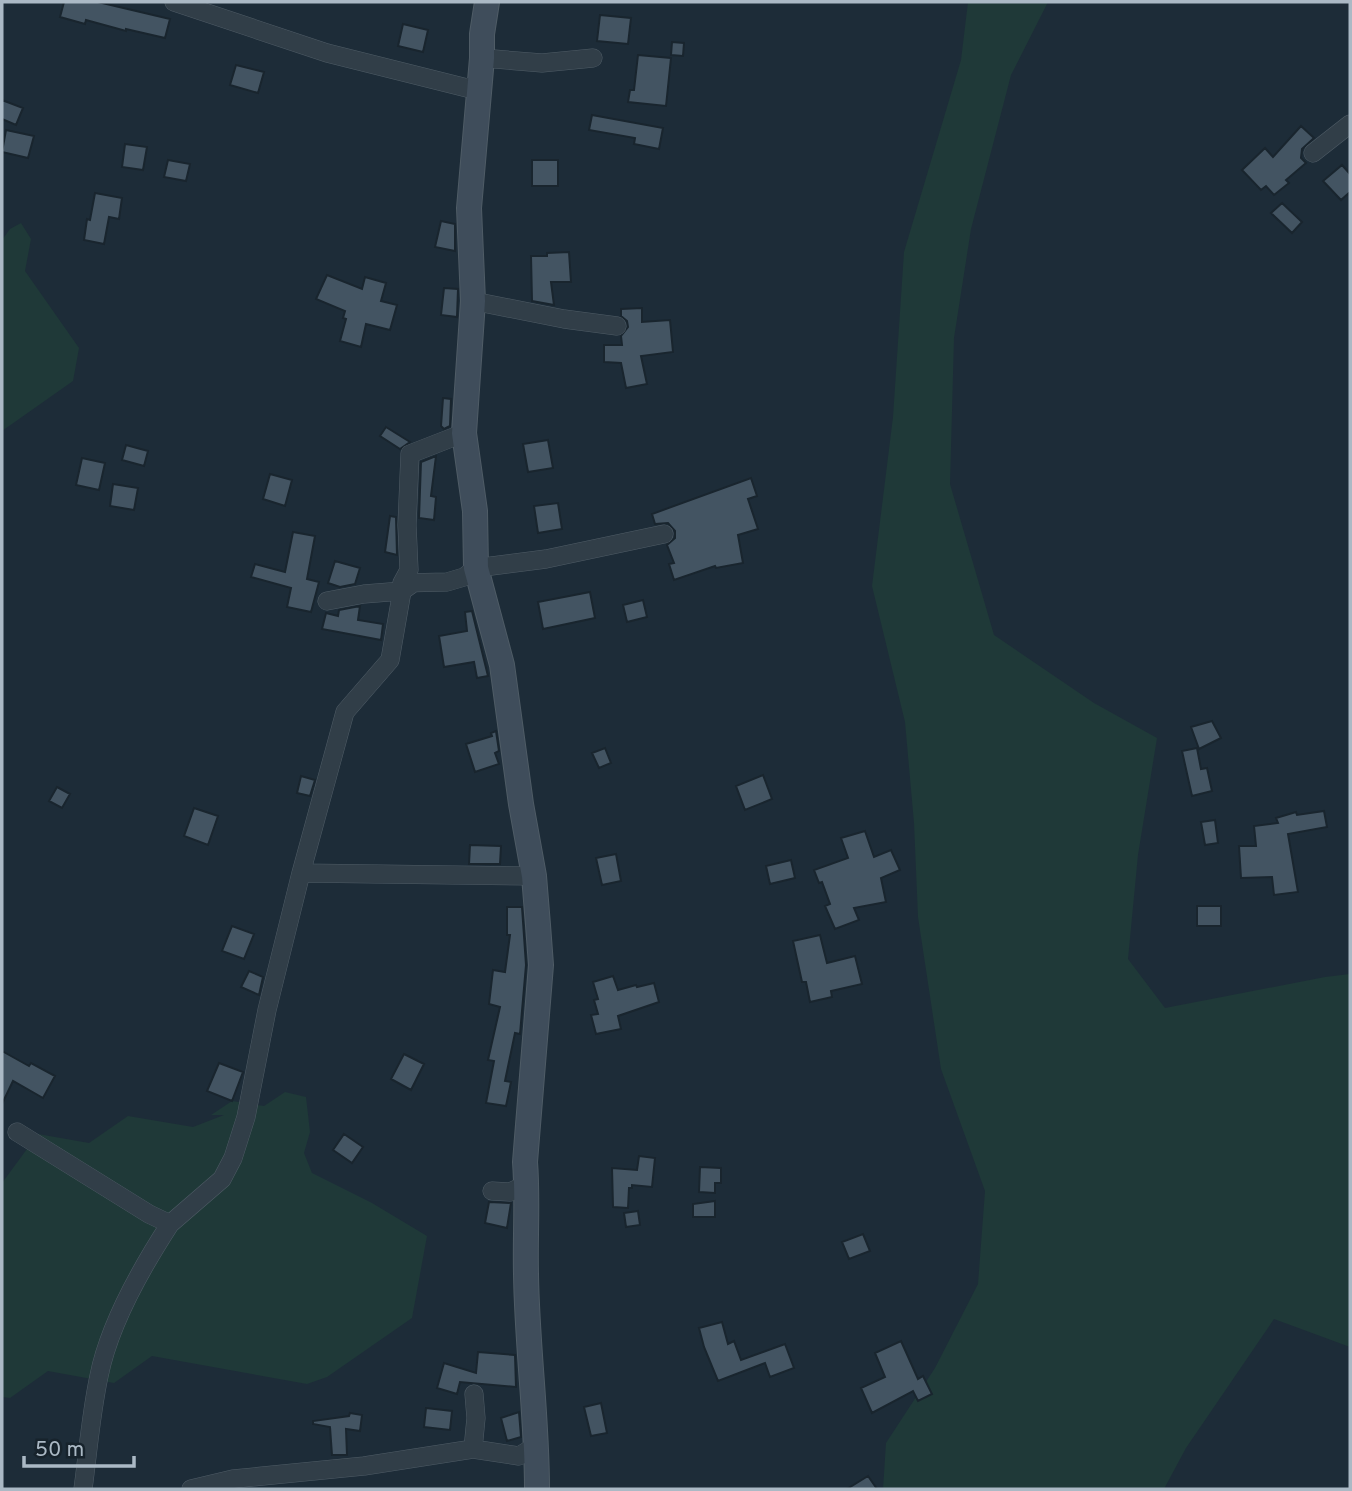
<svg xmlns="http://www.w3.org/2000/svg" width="1352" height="1491" viewBox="0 0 1352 1491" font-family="Overpass,sans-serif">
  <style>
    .green { fill: #1f3938 }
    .building { fill: #435462; stroke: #19252e; stroke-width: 2 }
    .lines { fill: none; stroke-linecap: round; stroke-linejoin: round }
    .street-casing { stroke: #4f5c66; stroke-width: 19 }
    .secondary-casing { stroke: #4f5c66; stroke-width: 26 }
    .street { stroke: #313e48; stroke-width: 18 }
    .secondary { stroke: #3f4d5b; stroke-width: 24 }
  </style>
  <rect width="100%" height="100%" fill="#1d2c38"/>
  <path class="green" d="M968,2H1048L1011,75L971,229L954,338L950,484L994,635L1094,703L1157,738L1138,855L1128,959L1165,1008L1325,977L1350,974V1347L1274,1319L1186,1448L1164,1489H883L886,1443L935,1368L978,1284L985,1191L941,1069L918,917L914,823L905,722L872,586L893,417L904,252L961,60Z
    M21,223L31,239L25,271L79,348L73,381L2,431V240L10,229Z
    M285,1092L306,1097L310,1132L304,1153L312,1173L372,1203L427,1236L412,1318L327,1377L307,1384L152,1356L114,1383L48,1371L10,1398L2,1397V1183L38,1134L89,1143L128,1116L193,1127L224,1115H211L232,1101L264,1106Z"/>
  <path class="building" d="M64,2H98L170,19L165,38L126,29V31L86,20L85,24L60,17Z
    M600,15L631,18L628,44L597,41Z
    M403,24L428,30L423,52L398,46Z
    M672,42L684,43L683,56L671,55Z
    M638,55L671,58L666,106L628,102L630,90H634Z
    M236,65L264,72L258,93L230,85Z
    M2,100L23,108L16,125L2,119Z
    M592,115L663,128L659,149L634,144L635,138L589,130Z
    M1301,126L1314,138L1302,149L1301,158L1306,163L1286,180L1289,183L1274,195L1266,186L1261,190L1242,170L1265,148L1273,157Z
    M6,130L34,136L28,158L2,152Z
    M125,144L147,147L143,170L122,167Z
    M168,160L190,164L186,181L164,177Z
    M532,160H558V186H532Z
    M1342,165L1350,174V192L1341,200L1323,181Z
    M95,193L122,198L119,219L109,217L104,244L84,240L87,219L90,220Z
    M1282,203L1302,222L1292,233L1271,213Z
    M441,221L455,224V251L435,247Z
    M569,252L571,282H551L554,305L532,301L531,256H547V253Z
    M327,275L362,289L365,277L386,283L381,301L397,305L390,330L366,324L361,347L340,341L346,319L343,318L345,311L316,299Z
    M444,288L458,289L457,317L441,315Z
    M642,308V322L670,320L673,352L641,356L647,384L626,388L621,363L604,362V345H622L621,336L628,327L627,321L621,316V309Z
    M443,398L451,399L450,426L444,429L441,426Z
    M386,427L410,442L400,449L380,436Z
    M548,440L553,468L528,472L523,444Z
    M126,445L148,451L144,466L122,460Z
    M436,456L431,496L436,497L434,520L419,518L421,462Z
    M82,458L105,463L99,490L76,485Z
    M270,474L292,480L285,506L263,499Z
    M751,478L757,496L748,499L758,529L738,535L743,563L716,568L715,566L674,580L669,564L674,563L667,545L675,538V531L668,523L655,524L652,514Z
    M113,484L138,488L134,510L110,506Z
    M558,503L562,529L538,533L534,506Z
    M390,516L396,517L397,555L385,552Z
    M293,532L315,536L307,579L319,582L311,612L287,607L291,588L251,577L255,564L285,572Z
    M335,561L360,568L355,584L340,587L328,583Z
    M590,592L595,618L543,629L538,602Z
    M643,600L647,617L627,622L623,605Z
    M360,606L358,620L383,624L381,640L322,629L326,613L338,616L339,610Z
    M472,611L488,676L477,678L474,662L444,667L439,636L467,631L465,612Z
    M1212,721L1221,738L1199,749L1191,727Z
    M496,731L499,751L495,753L499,764L475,772L466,744L492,736L491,733Z
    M605,748L611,763L599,768L592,753Z
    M1197,748L1201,769L1207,768L1212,791L1192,796L1182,751Z
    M763,775L772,799L745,810L736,786Z
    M301,776L315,780L310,796L297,793Z
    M57,787L70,794L62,808L49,801Z
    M194,808L218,816L208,845L184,836Z
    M1324,811L1327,827L1288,834L1298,892L1274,895L1272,877L1241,878L1239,846H1256L1254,826L1278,823L1276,818L1296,812L1297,815Z
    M1215,820L1218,843L1205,845L1201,822Z
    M865,831L874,857L891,850L900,870L881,878L886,902L854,908L859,920L835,929L825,906L830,904L822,882L819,883L814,870L848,858L841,838Z
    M470,845L501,846L500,864H469Z
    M616,854L621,881L602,885L596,858Z
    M791,860L795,878L770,884L766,866Z
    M1197,906H1221V926H1197Z
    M507,907H522L526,965L520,1034L515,1033L505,1081L511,1082L506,1106L486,1103L494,1061L488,1060L500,1007L489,1004L493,970L505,972L510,935H507Z
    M232,926L254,934L244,959L222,951Z
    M820,935L827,963L855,956L862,984L831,991L832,997L810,1002L806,982H802L793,941Z
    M249,971L263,977L259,995L241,987Z
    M613,976L618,990L636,985L637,987L654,983L659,1002L618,1016L621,1029L596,1034L591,1015L598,1014L594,1000L598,999L593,982Z
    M2,1051L29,1066L31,1063L55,1076L43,1098L13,1081L2,1104Z
    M404,1054L424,1064L411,1090L391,1079Z
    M219,1063L243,1072L232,1101L207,1091Z
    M344,1134L363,1147L352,1163L333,1150Z
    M639,1156L655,1158L652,1187L632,1185V1188H629L628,1208L613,1207L612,1168L637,1170Z
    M700,1167L721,1168V1183H715V1193L699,1192Z
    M715,1201V1217H693V1204Z
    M489,1202L511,1203L507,1228L485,1223Z
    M638,1211L640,1225L626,1227L624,1213Z
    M863,1234L870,1251L849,1259L842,1242Z
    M722,1322L728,1344L734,1341L741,1360L785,1344L794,1368L770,1377L765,1363L718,1381L704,1347L699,1328Z
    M901,1341L918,1379L923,1376L932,1394L918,1401L913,1391L872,1413L861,1388L885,1377L875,1353Z
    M478,1352L515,1355L516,1387L460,1382L457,1394L437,1388L444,1363L476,1373Z
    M601,1403L607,1433L591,1436L584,1407Z
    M426,1408L452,1411L450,1430L424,1427Z
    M519,1412L521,1437L507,1441L501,1418Z
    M350,1413L362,1415L360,1431L346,1429L347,1455H332L330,1427L313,1424V1421L349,1416Z
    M868,1476L877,1489H847Z"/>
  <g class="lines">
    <defs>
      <path id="street" d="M174,2L327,53L467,88L480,83
        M482,58L542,63L593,58
        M1313,153L1350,124
        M473,301L564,319L617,326
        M402,583L409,570L407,525L410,454L464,433
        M327,601L364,594L402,591L412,584L402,583L447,582L464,577L476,568L546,559L664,534
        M301,873L534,876
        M17,1132L149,1214L170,1224C142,1267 109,1325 99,1376C91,1413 88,1452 83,1489
        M492,1191L510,1192L527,1184
        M170,1224L222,1179L233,1158L246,1117L267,1010L301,873L345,712L390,660L402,591
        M473,1449L476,1418L474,1394
        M191,1489L233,1479L364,1466L473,1449L519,1456L537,1445"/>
      <path id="secondary" d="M487,2L482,34V58L469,208L473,301L464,433L475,511L476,568L502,665L521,804L534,876L538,925L541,965L525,1162C528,1199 525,1237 526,1274C527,1346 537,1417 537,1489"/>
    </defs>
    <use href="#street" class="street-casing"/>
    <use href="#secondary" class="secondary-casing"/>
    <use href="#street" class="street"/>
    <use href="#secondary" class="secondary"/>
  </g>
  <rect width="1352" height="1491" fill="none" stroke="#abb9c5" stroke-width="7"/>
  <path d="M24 1456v10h110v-10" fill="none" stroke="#abb9c5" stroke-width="3.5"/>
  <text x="35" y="1456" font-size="21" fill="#abb9c5" stroke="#17232c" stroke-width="5" paint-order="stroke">50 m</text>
</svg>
